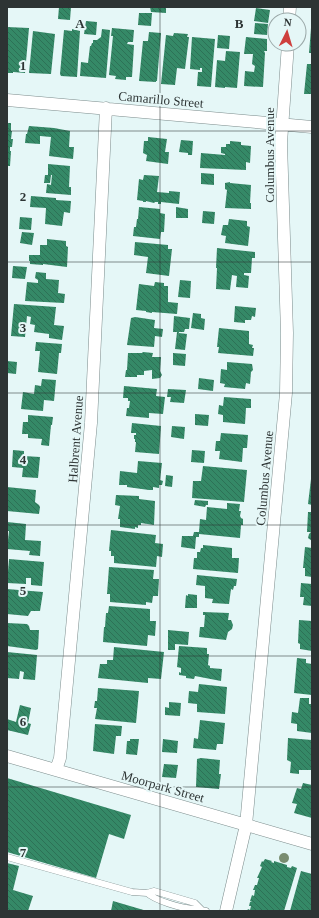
<svg xmlns="http://www.w3.org/2000/svg" width="319" height="918" viewBox="0 0 319 918" font-family="'Times New Roman',serif">
  <style>
    .building { fill: url(#building-back-hatch) }
    .lines { fill: none; stroke-linecap: round; stroke-linejoin: round }
    .lane-casing { stroke: #7c8c8c; stroke-width: 7 }
    .street-casing { stroke: #7c8c8c; stroke-width: 13 }
    .lane { stroke: #fff; stroke-width: 6 }
    .street { stroke: #fff; stroke-width: 12 }
    .tree { fill: #798c70 }
    .grid { fill: none; stroke: #2d3434; stroke-width: 1; stroke-opacity: 0.55 }
    .labels { text-anchor: middle; stroke-width: 4; stroke-linejoin: round; paint-order: stroke }
    .street-label { font-size: 13px; fill: #2d3434; stroke: #e5f7f7 }
    .grid-label { font-size: 13px; text-anchor: middle; font-weight: bold; fill: #2d3434; stroke: #e5f7f7; stroke-width: 4; stroke-linejoin: round; paint-order: stroke }
  </style>
  <defs>
    <pattern id="building-back-hatch" width="6" height="6" patternUnits="userSpaceOnUse"><rect width="6" height="6" fill="#358967"/><path d="M-1 5l2 2M0 0l6 6M5-1l2 2" fill="none" stroke="#2d7156"/></pattern>
  </defs>
  <rect width="100%" height="100%" fill="#e5f7f7"/>
  <path class="building" d="M59,7H71L70,20L58,19Z
    M150,7H166V13L151,12Z
    M256,8L270,10L268,23L254,21Z
    M139,13H152L151,26L138,25Z
    M86,21L97,22L96,35L84,34Z
    M255,23L268,24L267,35L254,34Z
    M7,27L29,28L25,73L13,72V73H7Z
    M112,28L134,30L133,42H128L127,44L134,45L132,77H126V80L115,79L116,76L109,75L113,36H111Z
    M311,28H312V53H309Z
    M72,29L80,31L77,77L61,76L60,74L64,30L72,31Z
    M102,29L110,30L106,78L80,76L81,62L88,63L90,46H91L92,43H93V40H97L101,37Z
    M33,31L55,34L51,74L29,73Z
    M149,32L161,33L157,81H156V82L139,81L143,41H148Z
    M174,33L188,34L187,37H189L185,69L177,68L175,85L161,84L166,35L173,36Z
    M218,35L230,36L229,49L217,48Z
    M192,37L215,39L211,87L197,86L198,72H202V68H200V70L190,69Z
    M246,37L267,39V51H264L265,53L263,87L244,86L245,71L254,72L255,66L252,64L253,54H244Z
    M226,51L240,52L237,88L225,87V88L215,87L217,60L225,61Z
    M307,64H312V94H304Z
    M7,123H11V131H12L11,139H13L12,147H10V151H11L10,166H8V170H7Z
    M29,126L54,128L70,131L69,147H74L73,159L49,156L51,137L40,136V144L25,143L26,134H27Z
    M148,137L167,139L165,152H169L168,164L146,161L147,155L143,153L144,141H148Z
    M181,140L193,141L192,155H188V153L179,152Z
    M230,141L241,142V145L251,146L250,163L246,162V170L200,168L201,153L225,155V154L221,153V147H226V144H230Z
    M48,164L70,166L69,187H71V195L46,193L47,184L51,185L52,175H51L50,183H44L45,175H48Z
    M201,173L214,174V185L201,184Z
    M144,175L159,176L157,192L169,193V191L180,192L179,204L161,202V204H158V202H155L154,203L146,201V202H143V201L137,200L139,179L143,180Z
    M230,182V183L251,185L250,203H251V209L225,208L227,190L225,189V183Z
    M31,196L56,198V200L71,201L70,213L64,212L62,226L45,224L46,208L30,207Z
    M139,207L160,209V213L165,214L164,232H161L160,239L133,236L134,227H136L137,219H138Z
    M176,207L188,209V218H176Z
    M203,211L215,212L214,224L202,223Z
    M20,217L32,218L31,230L19,229Z
    M229,219L247,221V226L250,227L248,246L225,243L226,236L221,235L223,225H228Z
    M22,232L34,233L32,245L20,243Z
    M47,239L66,241V246L68,247L67,267L43,264V265L30,264V261H29V255H40V245H47Z
    M135,242L168,245V249H172L169,276L146,273L148,257L134,255Z
    M217,248L255,252V258H252L251,273H244V275L249,276L248,288L236,287L237,276L232,275L230,290L216,289L217,268H216Z
    M13,266L27,267L25,279L12,278Z
    M36,272L46,273V279L59,280L58,293L65,294L64,303L25,301L27,282L38,283V280L35,278Z
    M180,280L191,281L190,298L178,297Z
    M155,282L164,283V286H168V302L178,303L177,314L152,312V313L146,312V311L136,310L139,284L154,286Z
    M14,304L56,307L54,325L64,326L62,340L49,338V334L34,332L35,325L30,324L31,317L27,316L25,337L11,336Z
    M235,306L256,308L255,317L252,316L251,320H245V323L234,322Z
    M193,313L201,314V318L205,319L204,330L191,328Z
    M174,316L190,318L189,329H185L184,332H179L178,339L179,333L187,334L185,350L175,349L177,332H173Z
    M135,317L155,320L154,328L163,329L162,337L155,336L154,347L127,345L131,318Z
    M219,328L249,331V344L253,345L252,348H254L253,356L218,353L219,347H217Z
    M36,342L62,344L61,353H59L57,374L38,372L40,351H35Z
    M143,352L153,353L152,357H161L160,371L162,375L160,378L152,379V370L144,371V375H137V377H125L126,370H127L128,353H142Z
    M173,353L186,354L185,366L173,365Z
    M7,361L17,362L16,374L7,373Z
    M227,362L252,364L253,370L251,372L250,384L246,383L245,389L224,387L225,384L220,383L221,369L227,370Z
    M199,378L214,380L213,391L198,389Z
    M42,379L56,380L54,401L44,400L43,411L21,409L23,392L34,394L35,385L41,386Z
    M124,386L157,389L156,396L165,397L163,414L149,413V418L126,416L127,408H129L130,401H128V398H123Z
    M168,389L186,390L184,403L170,402L171,397H167Z
    M224,397L251,399V408H246L245,424L223,422V415L218,414L219,405L223,406Z
    M195,414L209,415L208,426L195,425Z
    M28,415L53,417L52,425H51L49,446L41,445L42,439L28,438V434H22L23,422H28Z
    M132,423L161,426L159,454L135,452L136,442H135V439H134V435H136V433H131Z
    M172,426L185,427L184,439L171,437Z
    M221,433L248,435L247,448H243L242,462L219,459L220,451H215L216,441H220Z
    M13,450L24,451V456L40,457L38,478L22,477L23,468L12,467Z
    M192,450L205,451L204,463L191,462Z
    M138,461L162,463L160,480L163,481L162,485H159V488L153,487V490H149L127,487V485H119L120,471L137,473Z
    M203,466L247,470L244,502L192,498L193,481H201Z
    M166,475L173,476L172,487L165,486Z
    M311,479H312V505L308,504Z
    M7,487L36,490L35,502L39,505L40,507L39,514L7,511Z
    M116,495L139,496V499L155,501L154,525L141,523V525H138V528L135,527V529L120,527V519H118L120,506L115,505Z
    M195,500L208,501V505H206L205,507L194,505Z
    M227,503L240,504L239,511H241L240,516L241,518L243,519V525H241L240,538L199,534V537H196L195,549L181,547L182,536H193L194,532H199L200,519L206,520L207,507L227,509Z
    M308,512H312V541L308,538L309,534L311,532H307Z
    M7,522L26,524L25,540L41,541L40,556L29,555L30,551L7,549L9,531H7Z
    M111,530L156,535L155,543L163,544L162,557L157,556L156,567L114,563V556H111V551H109Z
    M203,545L232,548V558H239L238,573L193,569L194,558H197V552H200L201,548H203Z
    M305,547L312,548V577L305,576V568H303Z
    M9,559L44,562L42,586L31,585V578H26V584L7,583Z
    M109,567L154,570L153,579H159L158,596H153L152,603L146,602V605L110,602V594H107Z
    M197,575L237,579L236,586H234L233,590L231,589L229,604L212,603L213,599L205,598V586L196,585Z
    M301,583L312,584V606L303,605L304,597H300Z
    M7,589L43,592L40,611H31L28,616L7,614Z
    M188,594L197,595V608H185L186,595L188,596Z
    M109,606L150,609V621H156L155,636L148,635L147,646L103,642L104,627H105L106,613H108Z
    M203,612L229,613L228,620H231L233,625L232,629L228,632L226,640L199,637L200,627H204L205,615H203Z
    M299,620L312,621V651L300,649V644L298,643Z
    M7,623L27,624L29,626L30,630H39L38,649L36,650L7,646Z
    M168,630L189,632L188,645L175,644V650H168Z
    M179,646L207,648V654H209L208,665L210,666V668L222,669L221,681L195,676L194,679L186,678V676L179,675V672L181,673V668L177,667Z
    M114,647L164,652L161,679L148,678V683L98,678L100,664H107V660H113Z
    M7,652L37,655L35,680L23,679L24,672L20,671L19,679L7,678Z
    M297,658L306,659V663L312,664V695L294,693Z
    M199,684L227,687L225,714L197,712V704L188,703L189,691L198,692Z
    M98,688L139,691L136,723L95,719L97,708H94L95,701H97Z
    M300,698H309V704H312V733L297,731V724L291,723L292,712L298,713Z
    M169,702L181,703L180,716L165,715V707L169,708Z
    M20,705L31,708L28,723L31,724L28,735L7,730V719L16,722Z
    M200,720L225,723L223,744H217L216,750L193,748L194,738L198,739Z
    M95,724L122,726L121,736H116L114,754L93,751Z
    M288,738L312,740V770H299V774L290,773L291,762L287,760Z
    M130,739H139L137,755L126,754L127,741H130Z
    M163,739L178,741L177,753L162,752Z
    M201,758L220,760L219,774H221L219,789L196,787L197,759Z
    M164,764L178,765L176,778L162,777Z
    M7,778L131,815L124,839L109,834L96,878L7,852Z
    M303,783L312,785V818L294,813L297,804L292,803L297,788L301,789Z
    M265,859L272,861L271,862L274,863V861L287,865V867L291,868L292,866L297,868L284,911H247L248,909L250,910L251,906H249L250,902H252L250,901L252,895L254,896L255,890H253L255,885H257L259,878H257L262,867L260,866L262,861L263,862Z
    M7,863L19,866L13,890L33,896L28,911H7Z
    M301,871L312,874V911H290Z
    M113,901L147,911H111Z"/>
  <g class="lines">
    <defs>
      <path id="lane" d="M7,857L132,892L147,893L154,891L195,903L201,909
        M147,893C156,901 181,908 193,909C198,910 202,910 206,911"/>
      <path id="street" d="M289,20L290,7
        M7,100L312,127
        M7,756L312,844
        M56,770L60,758L91,423L106,108
        M226,911L246,825L286,393L287,333L281,143L288,44"/>
    </defs>
    <use href="#lane" class="lane-casing"/>
    <use href="#street" class="street-casing"/>
    <use href="#lane" class="lane"/>
    <use href="#street" class="street"/>
  </g>
  <circle class="tree" cx="284" cy="858" r="5"/>
  <path class="grid" d="M160,7V911M7,131H312M7,262H312M7,393H312M7,525H312M7,656H312M7,787H312"/>
  <g class="labels">
    <g class="street-label">
      <text transform="translate(161 99) rotate(5)" y="5">Camarillo Street</text>
      <text transform="translate(269 155) rotate(-90)" y="5">Columbus Avenue</text>
      <text transform="translate(75 439) rotate(-86)" y="5">Halbrent Avenue</text>
      <text transform="translate(264 478) rotate(-85)" y="5">Columbus Avenue</text>
      <text transform="translate(163 786) rotate(16)" y="5">Moorpark Street</text>
    </g>
  </g>
  <g class="grid-label">
    <text x="80" y="28">A</text>
    <text x="239" y="28">B</text>
    <text x="23" y="70">1</text>
    <text x="23" y="201">2</text>
    <text x="23" y="332">3</text>
    <text x="23" y="464">4</text>
    <text x="23" y="595">5</text>
    <text x="23" y="726">6</text>
    <text x="23" y="857">7</text>
  </g>
  <rect width="319" height="918" fill="none" stroke="#2d3434" stroke-width="16"/>
  <g transform="translate(287 32) rotate(5)"><circle r="19" fill="#e5f7f7" stroke="#9ba9a9"/>
  <path d="M0-3L7 15L0 10L-7 15Z" fill="#ce3f3d"/>
  <text y="-6" font-size="11" font-weight="bold" text-anchor="middle" fill="#2d3434">N</text>
  </g>
</svg>
